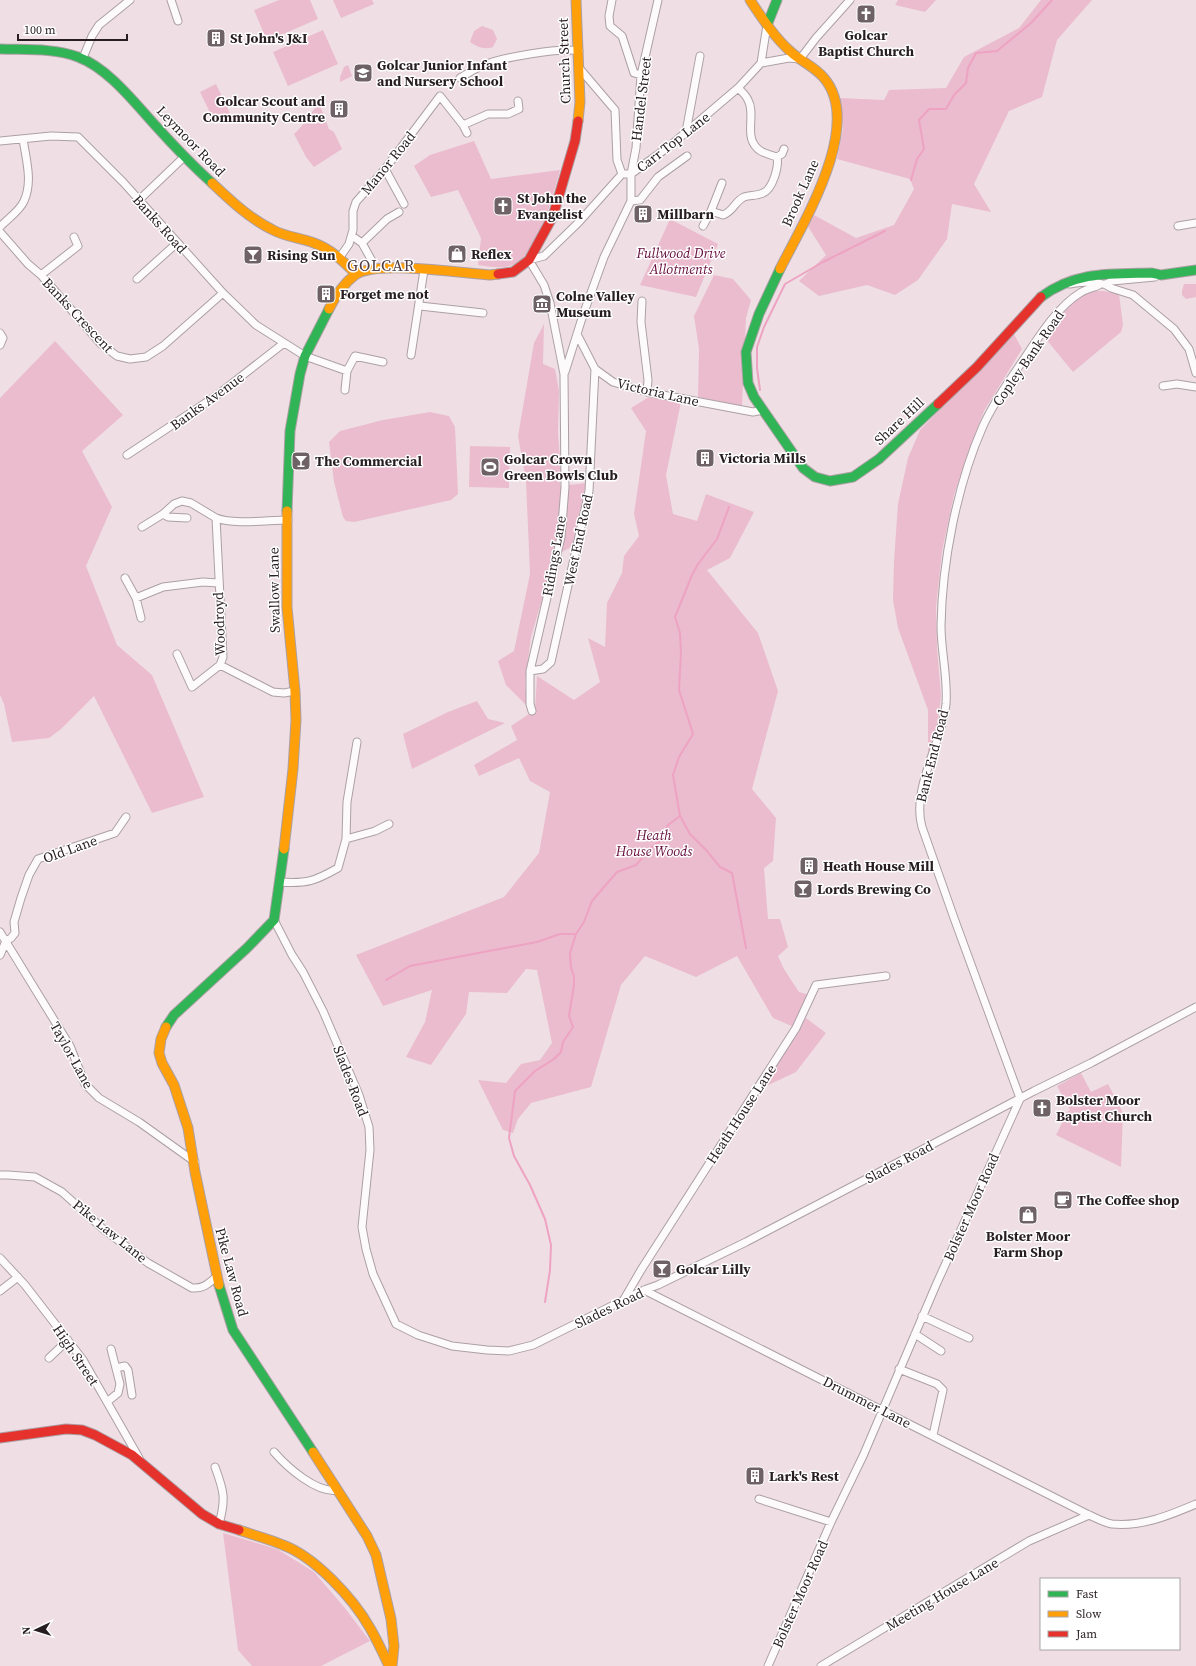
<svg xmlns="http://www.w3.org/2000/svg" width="1196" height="1666" viewBox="0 0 1196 1666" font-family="'Source Serif 4',serif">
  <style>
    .green { fill: #eabccd }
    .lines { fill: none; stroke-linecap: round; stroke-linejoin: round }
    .stream { stroke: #eda3c1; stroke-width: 2 }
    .street-casing { stroke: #aca0a5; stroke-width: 9 }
    .fast-casing { stroke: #aca0a5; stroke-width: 11 }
    .slow-casing { stroke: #aca0a5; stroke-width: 11 }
    .jam-casing { stroke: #aca0a5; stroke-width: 11 }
    .street { stroke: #fdfafb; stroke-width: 7 }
    .fast { stroke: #30b455; stroke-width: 9 }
    .slow { stroke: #ff9f0a; stroke-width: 9 }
    .jam { stroke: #e5322d; stroke-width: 9 }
    .labels { text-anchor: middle; stroke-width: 3; stroke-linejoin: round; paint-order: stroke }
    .poi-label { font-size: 14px; font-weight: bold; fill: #281e22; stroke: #fff; text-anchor: start }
    .street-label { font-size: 14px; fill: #281e22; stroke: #fff }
    .park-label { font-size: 14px; font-style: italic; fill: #650d3c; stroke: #fff }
    .quarter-label { font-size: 16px; letter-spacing: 1px; fill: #523c44; stroke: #fff }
  </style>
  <rect width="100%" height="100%" fill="#efdfe5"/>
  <path class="green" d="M279,0H310L318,19L267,41L254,10Z
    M333,0H372L374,4L341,18Z
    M898,0H936L925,12L895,5Z
    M1041,0H1092L1057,40L1042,97L1009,111L974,184L991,212L952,204L947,239L918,280L895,295L867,285L819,296L799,281L826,255L807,225L814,215L856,238L894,225L914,189L910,179L837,159L843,129L840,98L884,100L889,90L946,88L964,57L1019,28Z
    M482,26L493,30L497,39L493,47C484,50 477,47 470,42L474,31Z
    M323,30L338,64L288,86L273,52Z
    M348,65L352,76L340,82V77L344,67Z
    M216,84L230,113L214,121L200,92Z
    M319,103L329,129L334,132L342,149L314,167L306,157L294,134C301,129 312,111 319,103Z
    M474,141L491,179L560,170C553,195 538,256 512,265C501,269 490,267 478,265L481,238L458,190L431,197L414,166L430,155Z
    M670,219L718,244L696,297L640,285Z
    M714,275L733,279L751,300L746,318L742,406L698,397L699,349L694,316Z
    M1184,284H1196V297L1186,299L1182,295V291Z
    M1092,291H1103L1119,294L1123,325L1121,332L1073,372L1045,338C1058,320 1071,298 1092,291Z
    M544,324L543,364L555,369L559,391L558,433L561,472L560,486L586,483L572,547L555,555L531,637L525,682L527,706L506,685L498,661L514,651L530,574L526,481L518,436L534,343Z
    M1014,334L1022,349L984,411L968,452L954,495L942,551L936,607L937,648L941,696L938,721L928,753V710L898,628L893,600L894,561L898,504L908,458L920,430Z
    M55,341L123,415L82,451L112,507L86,566L117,645L152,675L204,797L152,813L94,696L61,729L49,738L12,742L4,704L0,695V398Z
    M649,397L681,402L666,475L673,514L697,521L706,494L754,512L730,558L707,570L758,633L778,691L752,789L776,818L773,861L764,868L768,919H780L788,947L778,956L784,969L799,992L809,995L796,1028L773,1018L737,956L696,977L645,956L621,985L591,1087L531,1103L518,1119L513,1133L503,1130L478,1080L506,1083L521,1064L540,1060L552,1043L537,970L526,969L507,993L469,992L466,1014L431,1065L406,1057L425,1022L432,990L383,1006L356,955L504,897L539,853L550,792L530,781L519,758L479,776L474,765L517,740L511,726L535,710L537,676L574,700L600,682L588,638L605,647L607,603L622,573L624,556L639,536L634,514L646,431L631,408Z
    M430,412L449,416L455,427L458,494L451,500L354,522L346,521L343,517L334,482L329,442L340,431L383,420Z
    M470,446L510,447L509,488L469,487Z
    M477,701L488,719L505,723L412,769L403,734L448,712Z
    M806,1018L826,1033L796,1072L762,1088Z
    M1081,1073L1091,1092L1108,1084L1123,1113L1121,1167L1056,1135L1062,1123L1056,1119L1070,1110L1057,1086Z
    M223,1533L277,1549L314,1572L344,1607L370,1641L321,1666H252L238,1650Z"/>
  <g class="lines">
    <path class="stream" d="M911,180L917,159L924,149L919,120L929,109H946L954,95L966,83L968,68L976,53L997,51L1031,23L1052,0
      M760,390L757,368V347L764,327L785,284L823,262L885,231
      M680,816L690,834L707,851L720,867L732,873L746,948
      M386,980L410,966L537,942L560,934H576
      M545,1302L550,1270L551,1245L545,1219L530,1185L514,1156L509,1138L515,1091L535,1071L554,1059L561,1052L563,1042L573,1027L569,1016L574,985V976L571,968L570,953L576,934L584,922L592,901L617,872L636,865L651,848L660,841L668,825L680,816L673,775L679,757L693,734L679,690L681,653L680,633L675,617L692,575L698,564L717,539L729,507"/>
    <defs>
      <path id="street" d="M171,0L178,21
        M612,0L609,16L610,26L622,36L634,73L641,75
        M83,58L92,36L99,25L130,0
        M761,63L789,58L800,59L816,38L850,0
        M580,69L615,110L617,160L622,174
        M460,78C467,74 474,69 482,66C498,58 561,47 579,51
        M463,125L488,114H508L519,109L518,101
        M686,132L700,56
        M0,141L51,136L78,137L123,182L223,293L256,325L305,356L347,371L345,390
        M777,157L782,154L784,149
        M385,169L404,204
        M139,200L184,157
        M631,201L640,200L658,177L687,156
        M711,211L722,183
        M703,226L711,211L723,215C734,211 734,202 744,197C750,195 757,196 763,193C773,189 779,166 777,157C771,155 761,153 757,148C744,136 756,114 748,100C746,95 741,91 738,88
        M1178,226L1196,223
        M0,227C7,219 20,211 24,201C33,182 26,159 23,139
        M0,232L28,264L41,275L101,344L117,356L130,359L146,357L163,346L223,293
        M352,236L362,243L372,261
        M362,243L387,219L399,212
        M340,257L349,244L353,230V211L356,202L385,169L440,96L463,125L467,133
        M41,275L78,246L74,237
        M137,279L177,243
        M1070,284C1076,283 1083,282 1090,282C1100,281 1101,288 1112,281L1155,277
        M1106,285L1111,288L1133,295L1174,329L1189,349L1196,373
        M642,301L641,322L648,380L647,392
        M420,306L483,313
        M0,333L3,338L0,345
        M577,334L595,369L613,382L647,392L753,412L763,410
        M411,355L424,270
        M347,371L355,356L383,362
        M565,372L583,315L604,257L631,201V174L636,148L641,75L658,0
        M1163,386L1177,384L1196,387
        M127,455L216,396L284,343
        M163,514L168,517L187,518
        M216,518C234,525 268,520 288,520
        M142,527L163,514L174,504L182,501L191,503L216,518L223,657L220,665
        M125,578L136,598L163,587L203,582L218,583
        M136,598L141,618
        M177,654L192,687L220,665L273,692L284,693L295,691
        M530,671L543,669L551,662L589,491L595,369
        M532,711L530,704V671L561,537L565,487L564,374L550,303L544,285L529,260L544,256L579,222L622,174H631L671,145L738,88L761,63L767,25
        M346,839L375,831L389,824
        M280,882C307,884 315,881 338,868L346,839L347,802L357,742
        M274,920L292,955L303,972L323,1011L359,1095L369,1127L370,1150L362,1227L366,1249L373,1274L396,1324L418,1335L452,1346L487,1350L509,1351L533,1345L644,1290L658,1285L746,1242L1034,1091L1091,1063L1196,1007
        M0,932L70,1046L85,1084L99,1098L139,1122L195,1162
        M0,955L6,941L11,938L15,933L14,922L21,898L29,875L38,859L115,833L126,817
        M1020,1098L954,918L922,827C911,789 942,743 946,704C948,677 941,652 941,626C942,562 957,485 983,426C994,402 1009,381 1024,359C1038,338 1058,306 1080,293C1086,289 1093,288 1099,285
        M0,1175H8L35,1177L62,1192L102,1228L148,1263L192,1288C203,1289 208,1284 216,1277
        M0,1258L25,1285L83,1360L139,1458
        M644,1290L1089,1515C1096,1518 1105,1523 1112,1524C1142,1527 1170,1515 1196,1504
        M0,1291L18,1277
        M623,1301L641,1270L796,1028L816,985L886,976
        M922,1316L969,1338
        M915,1334L941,1351
        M49,1358L68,1340
        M116,1368L125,1366L128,1370L132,1395
        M899,1369L937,1384L943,1390L933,1435
        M107,1402L118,1393L120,1384L111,1349
        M274,1452C287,1467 317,1494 338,1490
        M215,1467C224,1491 226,1499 219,1524
        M759,1499L831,1522
        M768,1666L831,1522L863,1456L936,1285L1020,1099
        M821,1666L1029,1541L1089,1515"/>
      <path id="fast" d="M767,25L777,0
        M0,49C25,50 54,48 78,57C108,68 134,102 155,125C173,145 192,165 212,183
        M780,269L759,314L746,352L748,383L754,397L803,468L815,477L830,481L853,477L879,459L938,404
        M1041,297C1076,271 1111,274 1152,273L1161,275L1196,270
        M287,511L290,431L300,374L305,356L329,309
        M166,1027L174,1015L247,948L274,920L284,849
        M219,1285L233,1330L313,1452"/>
      <path id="slow" d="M576,0L580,102L578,121
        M750,0C762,18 775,38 791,52C802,62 815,67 824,78C864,125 803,223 780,269
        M212,183C230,200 250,219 273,230C286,237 301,238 314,243C331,249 343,261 356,274
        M329,309C335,297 344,283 355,275C376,260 462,273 490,275L498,274
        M284,849L293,769L296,720L295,691L287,607V511
        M166,1027L161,1039L159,1053L162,1063L174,1085L188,1128L195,1172L219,1285
        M313,1452L367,1536L376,1555L391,1619L394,1646L392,1666
        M239,1530C253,1535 269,1539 283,1545C315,1557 353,1598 370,1628C377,1640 383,1653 389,1666"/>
      <path id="jam" d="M498,274L513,272L529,260L553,216L575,141L578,121
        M938,404L977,367L1041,297
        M0,1438L66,1429L82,1430L95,1435L132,1455L202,1514L219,1524L239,1530"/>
    </defs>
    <use href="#street" class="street-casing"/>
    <use href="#fast" class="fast-casing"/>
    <use href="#slow" class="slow-casing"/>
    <use href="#jam" class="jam-casing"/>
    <use href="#street" class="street"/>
    <use href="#fast" class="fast"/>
    <use href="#slow" class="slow"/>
    <use href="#jam" class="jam"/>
  </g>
  <defs>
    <symbol id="church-square" viewBox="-11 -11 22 22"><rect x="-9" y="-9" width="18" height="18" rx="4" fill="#6e6266" stroke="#fff"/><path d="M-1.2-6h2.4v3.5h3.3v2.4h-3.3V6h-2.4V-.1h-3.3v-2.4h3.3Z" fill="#fff"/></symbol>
    <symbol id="building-square" viewBox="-11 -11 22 22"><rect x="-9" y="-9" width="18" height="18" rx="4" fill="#6e6266" stroke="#fff"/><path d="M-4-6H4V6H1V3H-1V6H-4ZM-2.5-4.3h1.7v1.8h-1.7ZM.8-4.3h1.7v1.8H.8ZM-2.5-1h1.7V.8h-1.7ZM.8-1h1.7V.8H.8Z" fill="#fff"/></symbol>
    <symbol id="school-square" viewBox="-11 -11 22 22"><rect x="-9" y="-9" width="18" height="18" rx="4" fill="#6e6266" stroke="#fff"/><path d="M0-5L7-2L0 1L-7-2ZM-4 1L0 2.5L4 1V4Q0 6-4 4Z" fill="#fff"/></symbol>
    <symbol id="shop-square" viewBox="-11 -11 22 22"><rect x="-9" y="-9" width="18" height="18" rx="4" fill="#6e6266" stroke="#fff"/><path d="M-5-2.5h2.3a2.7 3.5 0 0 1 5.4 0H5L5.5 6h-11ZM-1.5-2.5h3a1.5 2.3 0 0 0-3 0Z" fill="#fff"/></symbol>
    <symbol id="bar-square" viewBox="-11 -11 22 22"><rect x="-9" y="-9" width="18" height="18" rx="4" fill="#6e6266" stroke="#fff"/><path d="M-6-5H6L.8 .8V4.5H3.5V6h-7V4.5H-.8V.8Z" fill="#fff"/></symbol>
    <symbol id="museum-square" viewBox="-11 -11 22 22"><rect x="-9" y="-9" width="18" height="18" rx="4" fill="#6e6266" stroke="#fff"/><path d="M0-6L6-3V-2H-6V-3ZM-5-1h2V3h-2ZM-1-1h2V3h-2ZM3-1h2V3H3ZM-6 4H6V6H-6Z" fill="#fff"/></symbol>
    <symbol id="stadium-square" viewBox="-11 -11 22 22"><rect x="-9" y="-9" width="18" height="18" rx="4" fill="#6e6266" stroke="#fff"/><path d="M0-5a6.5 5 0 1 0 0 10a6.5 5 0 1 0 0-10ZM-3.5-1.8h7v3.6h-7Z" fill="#fff"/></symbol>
    <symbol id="cafe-square" viewBox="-11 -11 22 22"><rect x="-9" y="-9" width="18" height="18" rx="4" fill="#6e6266" stroke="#fff"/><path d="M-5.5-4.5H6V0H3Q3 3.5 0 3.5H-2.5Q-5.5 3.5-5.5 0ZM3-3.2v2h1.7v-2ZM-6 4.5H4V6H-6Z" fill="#fff"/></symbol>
  </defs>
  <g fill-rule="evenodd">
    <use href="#church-square" x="855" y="3" width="22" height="22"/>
    <use href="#building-square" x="205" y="27" width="22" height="22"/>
    <use href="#school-square" x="352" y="62" width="22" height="22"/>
    <use href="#building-square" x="328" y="98" width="22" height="22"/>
    <use href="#church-square" x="492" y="195" width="22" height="22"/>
    <use href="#building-square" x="632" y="203" width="22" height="22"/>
    <use href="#shop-square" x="446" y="243" width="22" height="22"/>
    <use href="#bar-square" x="242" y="244" width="22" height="22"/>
    <use href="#building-square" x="315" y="283" width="22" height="22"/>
    <use href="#museum-square" x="531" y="293" width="22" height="22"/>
    <use href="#building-square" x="694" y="447" width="22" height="22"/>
    <use href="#bar-square" x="290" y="450" width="22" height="22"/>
    <use href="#stadium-square" x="479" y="456" width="22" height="22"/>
    <use href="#building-square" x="798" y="855" width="22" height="22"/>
    <use href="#bar-square" x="792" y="878" width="22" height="22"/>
    <use href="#church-square" x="1031" y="1097" width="22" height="22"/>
    <use href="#cafe-square" x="1052" y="1189" width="22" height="22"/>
    <use href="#shop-square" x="1017" y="1204" width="22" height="22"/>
    <use href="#bar-square" x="651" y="1258" width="22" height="22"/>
    <use href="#building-square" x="744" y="1465" width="22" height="22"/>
  </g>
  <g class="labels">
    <g class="poi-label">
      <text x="866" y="40" text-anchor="middle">Golcar<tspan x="866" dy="16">Baptist Church</tspan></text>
      <text x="230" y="43">St John's J&amp;I</text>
      <text x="377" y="70">Golcar Junior Infant<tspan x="377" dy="16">and Nursery School</tspan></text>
      <text x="325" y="106" text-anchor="end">Golcar Scout and<tspan x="325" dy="16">Community Centre</tspan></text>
      <text x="517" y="203">St John the<tspan x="517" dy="16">Evangelist</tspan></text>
      <text x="657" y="219">Millbarn</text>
      <text x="471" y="259">Reflex</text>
      <text x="267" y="260">Rising Sun</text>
      <text x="340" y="299">Forget me not</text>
      <text x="556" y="301">Colne Valley<tspan x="556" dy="16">Museum</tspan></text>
      <text x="719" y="463">Victoria Mills</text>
      <text x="504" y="464">Golcar Crown<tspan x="504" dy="16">Green Bowls Club</tspan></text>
      <text x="315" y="466">The Commercial</text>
      <text x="823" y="871">Heath House Mill</text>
      <text x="817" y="894">Lords Brewing Co</text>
      <text x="1056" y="1105">Bolster Moor<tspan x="1056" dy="16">Baptist Church</tspan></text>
      <text x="1077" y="1205">The Coffee shop</text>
      <text x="1028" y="1241" text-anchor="middle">Bolster Moor<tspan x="1028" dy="16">Farm Shop</tspan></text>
      <text x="676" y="1274">Golcar Lilly</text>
      <text x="769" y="1481">Lark's Rest</text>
    </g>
    <g class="street-label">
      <text transform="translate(564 61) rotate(-92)" y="5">Church Street</text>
      <text transform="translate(641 99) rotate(-83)" y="5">Handel Street</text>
      <text transform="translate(191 141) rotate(46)" y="5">Leymoor Road</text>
      <text transform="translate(673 142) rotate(-38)" y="5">Carr Top Lane</text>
      <text transform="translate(388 163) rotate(-51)" y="5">Manor Road</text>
      <text transform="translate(800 193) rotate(-66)" y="5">Brook Lane</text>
      <text transform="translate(160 224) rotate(48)" y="5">Banks Road</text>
      <text transform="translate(78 315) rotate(47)" y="5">Banks Crescent</text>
      <text transform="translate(1028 358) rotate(-55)" y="5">Copley Bank Road</text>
      <text transform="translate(658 392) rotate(13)" y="5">Victoria Lane</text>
      <text transform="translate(207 401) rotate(-36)" y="5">Banks Avenue</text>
      <text transform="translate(899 421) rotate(-43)" y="5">Share Hill</text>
      <text transform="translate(578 540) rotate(-78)" y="5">West End Road</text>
      <text transform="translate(554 556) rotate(-80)" y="5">Ridings Lane</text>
      <text transform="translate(274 590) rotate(-91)" y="5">Swallow Lane</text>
      <text transform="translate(219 624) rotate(-92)" y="5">Woodroyd</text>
      <text transform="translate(932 756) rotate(-76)" y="5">Bank End Road</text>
      <text transform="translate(70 849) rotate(-20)" y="5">Old Lane</text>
      <text transform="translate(72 1055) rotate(61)" y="5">Taylor Lane</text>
      <text transform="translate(351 1081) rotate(69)" y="5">Slades Road</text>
      <text transform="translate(741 1114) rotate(-57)" y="5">Heath House Lane</text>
      <text transform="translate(899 1162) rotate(-28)" y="5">Slades Road</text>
      <text transform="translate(971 1207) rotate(-66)" y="5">Bolster Moor Road</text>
      <text transform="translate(110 1231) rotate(39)" y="5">Pike Law Lane</text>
      <text transform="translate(232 1272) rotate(75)" y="5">Pike Law Road</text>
      <text transform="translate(609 1308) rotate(-26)" y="5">Slades Road</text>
      <text transform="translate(76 1355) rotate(56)" y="5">High Street</text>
      <text transform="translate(867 1402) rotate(27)" y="5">Drummer Lane</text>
      <text transform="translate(800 1594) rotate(-66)" y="5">Bolster Moor Road</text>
      <text transform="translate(942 1594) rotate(-31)" y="5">Meeting House Lane</text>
    </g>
    <g class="park-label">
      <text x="681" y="258">Fullwood Drive<tspan x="681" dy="16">Allotments</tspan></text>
      <text x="654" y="840">Heath<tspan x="654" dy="16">House Woods</tspan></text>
    </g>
    <g class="quarter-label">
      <text x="381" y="271">GOLCAR</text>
    </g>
  </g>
  <rect x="1040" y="1578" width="140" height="72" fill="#ffffff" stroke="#a9a5a7"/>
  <rect x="1048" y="1591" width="20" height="6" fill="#30b455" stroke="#a9a5a7"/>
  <text x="1076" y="1598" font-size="12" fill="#281e22">Fast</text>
  <rect x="1048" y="1611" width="20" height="6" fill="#ff9f0a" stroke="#a9a5a7"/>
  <text x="1076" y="1618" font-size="12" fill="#281e22">Slow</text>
  <rect x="1048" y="1631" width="20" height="6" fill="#e5322d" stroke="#a9a5a7"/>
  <text x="1076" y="1638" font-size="12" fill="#281e22">Jam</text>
  <g transform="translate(36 1630) rotate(266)" stroke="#ffffff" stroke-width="3" paint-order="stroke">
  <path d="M0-3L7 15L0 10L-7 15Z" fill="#281e22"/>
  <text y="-6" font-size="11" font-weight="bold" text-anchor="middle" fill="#281e22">N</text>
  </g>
  <path d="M18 34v6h109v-6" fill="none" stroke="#281e22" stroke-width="2"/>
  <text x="24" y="34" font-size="12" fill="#281e22" stroke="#ffffff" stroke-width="3" paint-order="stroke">100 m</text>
</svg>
